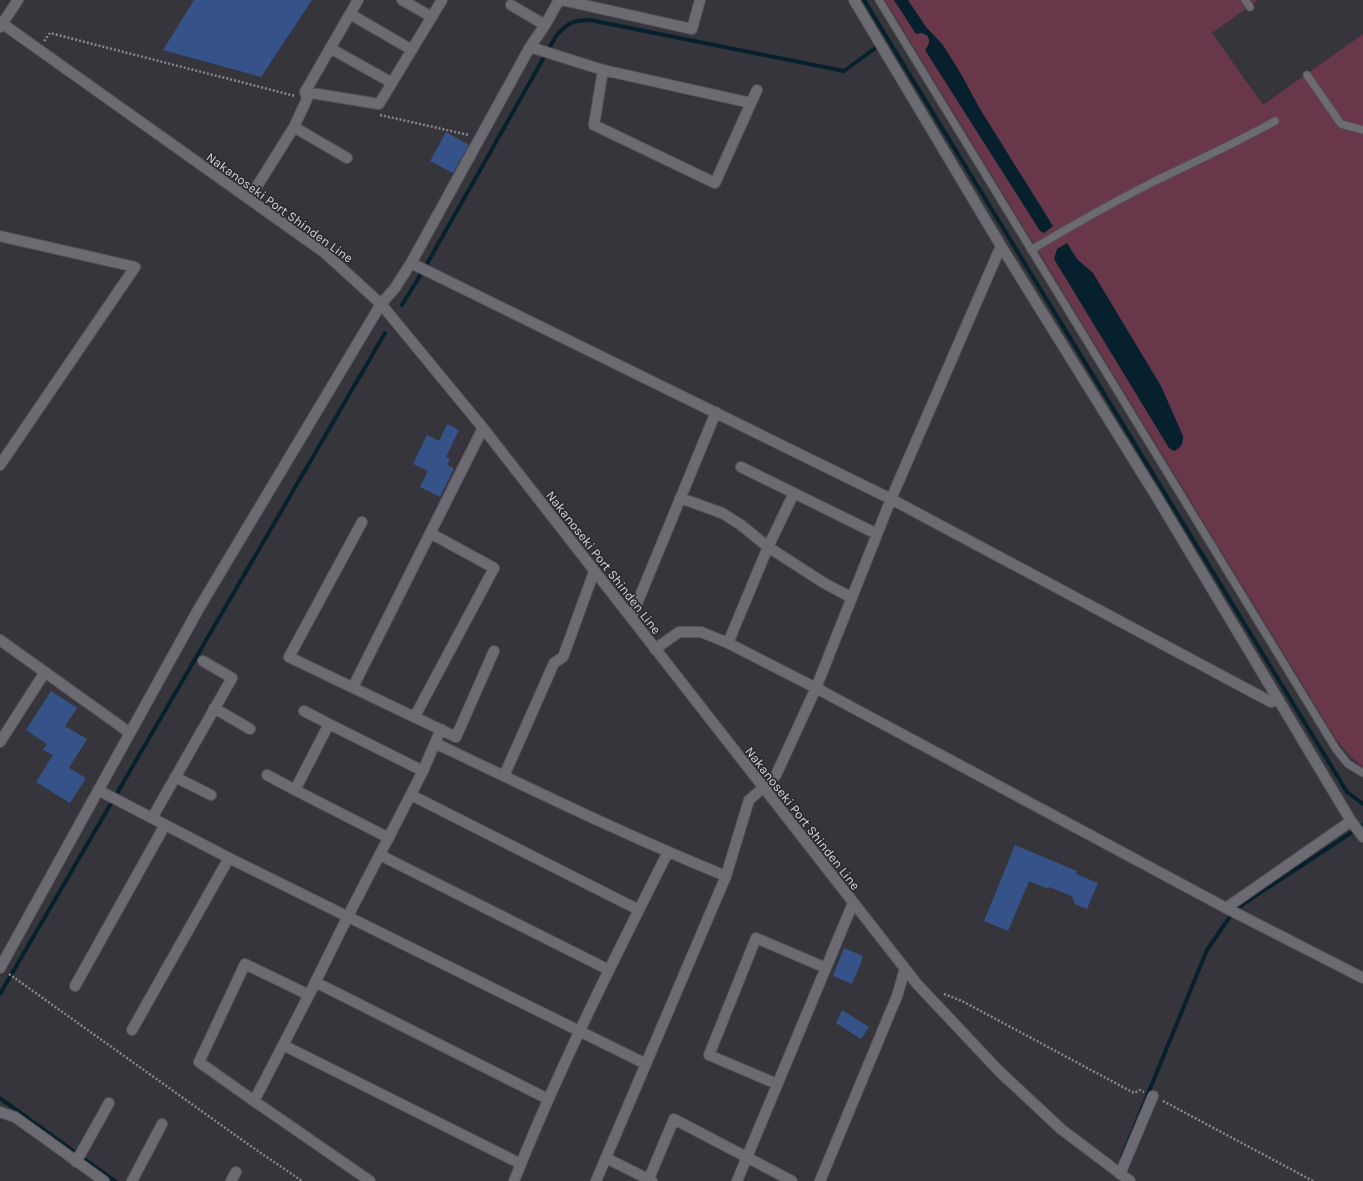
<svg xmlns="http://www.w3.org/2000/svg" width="1363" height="1181" viewBox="0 0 1363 1181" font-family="Karla,sans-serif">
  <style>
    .green { fill: #683749 }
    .water { fill: #06212d }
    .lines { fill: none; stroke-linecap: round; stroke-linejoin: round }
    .stream { stroke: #06212d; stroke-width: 4 }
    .building { fill: #355289 }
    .lane-casing { stroke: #545458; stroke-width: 9 }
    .street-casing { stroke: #545458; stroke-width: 12 }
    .secondary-casing { stroke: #545458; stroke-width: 12 }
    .path { stroke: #87878b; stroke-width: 2.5; stroke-dasharray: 2 2; stroke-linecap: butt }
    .lane { stroke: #6d6b72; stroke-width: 7 }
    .street { stroke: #6d6b72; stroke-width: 10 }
    .secondary { stroke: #6d6b72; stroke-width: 10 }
    .labels { text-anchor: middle; stroke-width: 3.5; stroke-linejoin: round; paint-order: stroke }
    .street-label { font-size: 13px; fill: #d3d3d6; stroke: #2c2b31 }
  </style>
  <rect width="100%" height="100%" fill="#36353b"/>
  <path class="green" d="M885,0H1258L1212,33L1263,105L1363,34V767L1350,756L1336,739Z"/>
  <path class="water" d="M894,0H908L926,27L943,45L961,74L980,109L1053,226L1044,233L1040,231L925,50C931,43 931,35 921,33L916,34Z
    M1067,243L1077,259L1093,273L1161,386L1183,436C1183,444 1182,447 1174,451L1169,448L1054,259L1057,249Z"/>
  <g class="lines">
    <path class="stream" d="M864,0L1347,792L1363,804
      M402,305L424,269L556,36C568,23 572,20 590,20L844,71L881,44
      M0,994L385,333
      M0,1098L115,1181
      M1122,1157L1207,950L1229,918L1240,906L1363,825"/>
  </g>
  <path class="building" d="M194,0H312L261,77L163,50Z
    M446,132L469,145L453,173L430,161Z
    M447,424L459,430L446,457L450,459L447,465L454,468L440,497L420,487L428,471L413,464L427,435L439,441Z
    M51,691L77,708L65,726L87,739L69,768L86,778L70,803L36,782L53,755L43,750L47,744L26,730Z
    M1015,845L1077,871L1076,874L1098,883L1087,909L1075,904L1072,896L1049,887L1048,889L1029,881L1008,931L984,921Z
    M844,948L863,956L861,961H862L852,984L833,976Z
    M842,1010L869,1027L861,1039L836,1023Z"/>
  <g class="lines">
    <defs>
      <path id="lane" d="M879,0L1336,749L1348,764L1363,773
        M1245,0L1250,7
        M1307,75L1341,124L1363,130
        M1031,250C1071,226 1112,203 1153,182C1194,162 1236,143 1275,121"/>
      <path id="street" d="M402,0L432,17
        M562,0L692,29L700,0
        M854,0L1001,246L1155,494L1351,821L1363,837
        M511,5L545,25
        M350,14L412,50
        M530,47L603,70L751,103L715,183L594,125L603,70
        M330,48L392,83
        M305,92L379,104L442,0
        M751,103L757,90
        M294,127L347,158
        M249,199L294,127L307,99L305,92L358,0
        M0,236L135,267L0,465
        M411,263L891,499L1271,702L1279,700
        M381,304L395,288L411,263L530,47L545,25L559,0
        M741,467L877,534
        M680,498L722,513L741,525L768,547L824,583L852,598
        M362,522L289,657L456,737L494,651
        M631,618L716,412
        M728,643L768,547L794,493
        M655,649L679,632H701L728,643L816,688L1226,908L1363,978
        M353,687L483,428
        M214,708L250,729
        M304,711L329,724
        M415,716L494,568L430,533
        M0,742L45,672
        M435,743C531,789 627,836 726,876
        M267,775L295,790
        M504,776L554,663L563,657L594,572
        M175,777L211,795
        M763,788L776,775L816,688L891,499L1001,246
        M411,795L639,910
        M152,818L232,678L203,661
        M389,838L295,790L329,724L423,771
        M380,855L609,970
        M1226,908L1351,821
        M315,982L548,1099
        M75,986L165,825
        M132,1030L229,858
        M283,1045L521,1164
        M777,1084L709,1055L756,938L826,968
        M254,1101L199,1062L245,964L309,995
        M0,1112L15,1117L104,1181
        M606,1158L652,1181
        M76,1162L109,1103
        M1120,1174L1153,1096
        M132,1181L162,1124
        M231,1181L236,1172
        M370,1181L254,1101L309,995L348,916L423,771L441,729
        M514,1181C559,1068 613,961 668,852
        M648,1181L674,1119L792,1181
        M737,1181L853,903
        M820,1181L897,996L905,969"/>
      <path id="secondary" d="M0,22L325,253L381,304L483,428L917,984L999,1071L1061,1129L1130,1181
        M0,27L18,0
        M0,640L130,733
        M98,790L229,858L646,1064
        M0,968L198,610L381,304
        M596,1181L726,876L749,800L763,788"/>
    </defs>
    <use href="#lane" class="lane-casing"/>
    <use href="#street" class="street-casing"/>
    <use href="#secondary" class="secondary-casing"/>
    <path class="path" d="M44,41L50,33L295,96
      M380,115L469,135
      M9,974L252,1147L302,1181
      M944,994L962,1001L1134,1093L1140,1090L1144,1092
      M1163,1101L1313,1181"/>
    <use href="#lane" class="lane"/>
    <use href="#street" class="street"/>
    <use href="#secondary" class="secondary"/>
  </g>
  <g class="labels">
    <g class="street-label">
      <text transform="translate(280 207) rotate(36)" y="5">Nakanoseki Port Shinden Line</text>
      <text transform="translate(604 562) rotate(52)" y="5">Nakanoseki Port Shinden Line</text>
      <text transform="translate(803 818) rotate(52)" y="5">Nakanoseki Port Shinden Line</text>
    </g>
  </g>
</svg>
